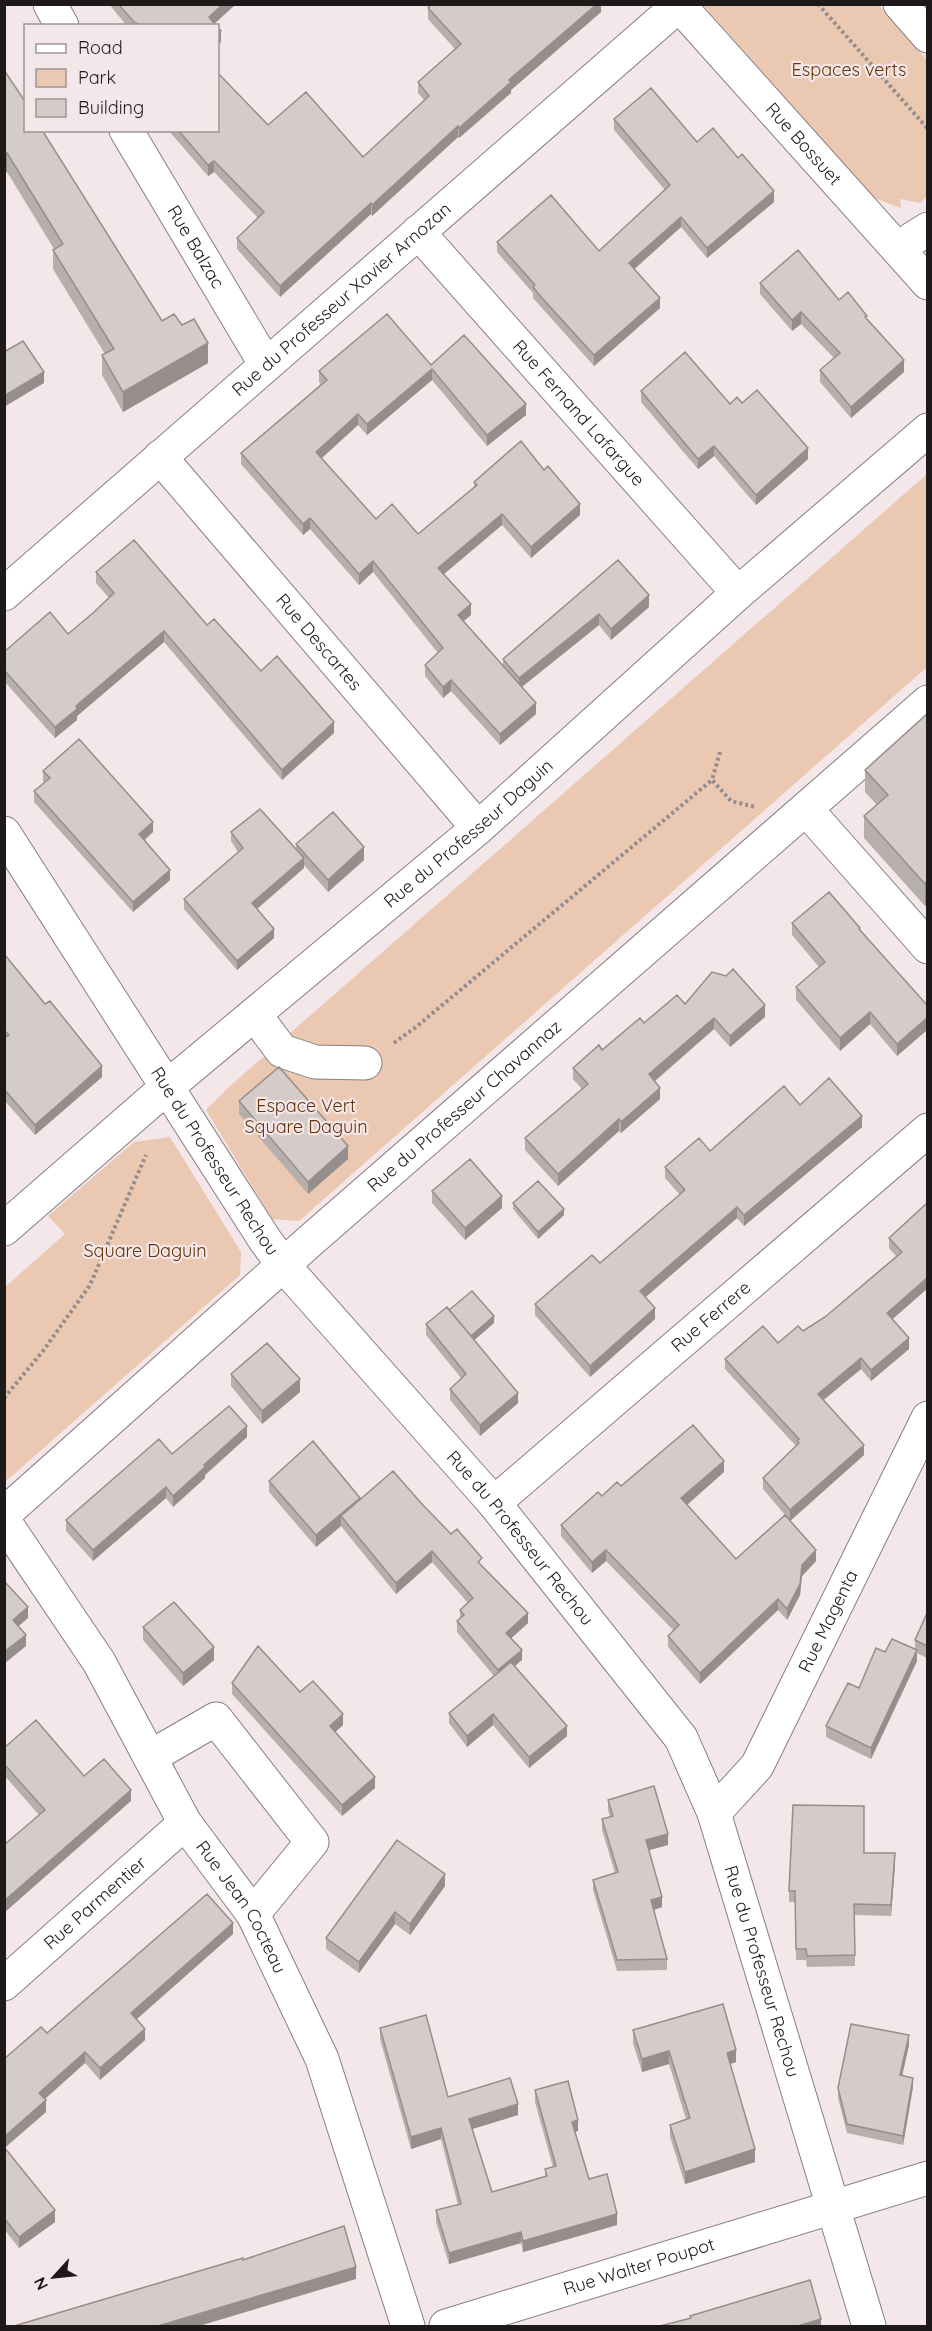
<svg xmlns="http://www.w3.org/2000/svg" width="932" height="2331" viewBox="0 0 932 2331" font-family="Quicksand,sans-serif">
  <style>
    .green { fill: #ebc8b2 }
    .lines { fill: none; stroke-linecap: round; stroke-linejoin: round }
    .minor-casing { stroke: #887e7f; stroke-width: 35 }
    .path { stroke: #948c8d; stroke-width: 4; stroke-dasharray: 3 3; stroke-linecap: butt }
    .minor { stroke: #fff; stroke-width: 33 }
    .wall { fill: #b7afac }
    .shaded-wall { fill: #958e8c }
    .building { fill: #d5cbc8; stroke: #958e8c; stroke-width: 1.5 }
    .labels { text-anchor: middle; stroke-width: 4.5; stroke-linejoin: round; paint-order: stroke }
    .park-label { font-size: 18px; fill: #673206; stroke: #f3e7e9 }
    .street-label { font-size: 18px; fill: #1e1a1a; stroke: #f3e7e9 }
  </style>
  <rect width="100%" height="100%" fill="#f3e7e9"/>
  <path class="green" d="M703,5H879L927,60V196L920,203L900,199L901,208L874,198Z
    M927,474V667L299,1221L272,1219L206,1110L230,1086Z
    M170,1137L241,1252L240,1275L5,1482V1287L65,1234L48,1216L134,1142Z"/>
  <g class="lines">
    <defs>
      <g id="minor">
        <path d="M50,4L62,26"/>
        <path id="s1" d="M678,4L928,283"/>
        <path d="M900,4L928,36"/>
        <path id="s2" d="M126,130L266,365"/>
        <path id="s3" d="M418,232L738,593"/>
        <path d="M900,251L912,239L928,229"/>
        <path id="s4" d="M160,457L478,828"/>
        <path id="s5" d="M4,594L679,5"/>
        <path d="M806,809L928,947"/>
        <path id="s6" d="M4,833L265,1240L283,1265L494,1503L681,1738L714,1813L869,2326"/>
        <path d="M255,1015L282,1051L315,1062L365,1063"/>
        <path id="s7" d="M4,1229L167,1087L478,828L738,593L928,430"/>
        <path id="s8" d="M494,1503L928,1130"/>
        <path id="s9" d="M4,1514L310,1241L928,702"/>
        <path id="s10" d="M4,1521L99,1662L185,1823L253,1914L322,2059L408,2326"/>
        <path d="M150,1757L216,1719L312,1842L253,1914"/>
        <path id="s11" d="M714,1813L757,1766L928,1418"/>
        <path id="s12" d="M4,1984L185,1823"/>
        <path id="s13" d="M446,2326L928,2178"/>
      </g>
    </defs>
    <use href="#minor" class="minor-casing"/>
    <path class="path" d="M818,4L928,129
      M720,752L712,780L731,801L755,807
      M394,1043L416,1027L712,780
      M4,1398L43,1351L90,1285L146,1155"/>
    <use href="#minor" class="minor"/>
  </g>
  <path class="wall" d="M109,4H236L214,23L216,26H127Z
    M601,4V12L511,90V93L459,138L458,137L372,216L371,214L280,297L237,249V238L258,218L214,172L208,176L168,130H218L268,125L363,157L424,100L418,93V82L455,49L428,19V8Z
    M4,70L162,321L208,363L123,412L102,375V355L105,354L53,269V250L54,249L7,172L4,174Z
    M614,119L697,142L774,202L707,258L681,227L634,269L660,308L594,366L542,308L533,298V293L497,252V242L599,251L665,190L614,130Z
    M760,283L839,300L867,319L904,372L851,418L820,382V370L834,358L801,324L792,331L760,294Z
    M431,365L526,415L487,446L432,380L367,435L358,425L322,458L376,519L418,534L474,487V482L580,515L531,558L502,525L444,574L471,615L463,621L503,665V659L618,560L649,607L611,640L599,625L522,687L536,714L500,745L451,691L443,698L425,676V665L438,653L373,572L359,585L310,529L303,535L241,464V453L321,384L319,382V371Z
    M641,391L730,404L742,403L808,459L756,505L714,456L698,469L641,402Z
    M96,572L207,625L334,733L282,780L164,642L77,716V720L55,738L4,681V652L68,634L93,613L109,598L96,583Z
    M927,714V904L925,906L864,838V816L877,805L865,792V770Z
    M43,771L153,832L145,840L170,880L133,912L34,802V791L44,783L43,781Z
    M231,832L296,849V844L364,860L328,892L304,865V868L257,909L274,938L237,970L184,909V899L238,852L231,841Z
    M792,923L860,931L927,1005V1030L897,1056L870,1024L840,1051L796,1000V987L819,967L792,935Z
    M4,955L45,1004L102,1077L35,1135L4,1100Z
    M685,1004L765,1017L730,1047L714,1029L655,1081L660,1099L621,1133L619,1131L558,1186L525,1150V1138L582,1089L573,1079V1068L602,1050L644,1023Z
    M239,1101L348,1159L308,1194L239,1114Z
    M800,1105L862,1127L744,1226L737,1218L645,1297L655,1319L590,1377L535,1315V1304L600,1263L680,1195L665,1178V1167L710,1151Z
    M432,1191L502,1208L465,1240L432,1203Z
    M513,1203L564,1215L538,1239L513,1209Z
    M926,1204L892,1319L909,1349L871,1381L861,1369L824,1400L864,1455L790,1521L816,1561L802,1576L800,1595L787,1620L778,1610L700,1684L668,1647V1636L674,1631L606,1561L592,1573L561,1536V1525L602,1496L621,1486L724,1472L687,1505L736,1559L785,1515L763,1489V1478L796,1446L725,1369V1359L778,1343L803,1331L825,1317L896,1256L889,1248V1238Z
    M494,1323L474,1340L518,1403L480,1436L450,1400V1389L461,1378L426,1335V1324Z
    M231,1374L300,1392L262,1424L231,1386Z
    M247,1437L205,1475V1478L173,1507L166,1498L93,1561L66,1531V1520L172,1454Z
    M269,1481L360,1499L421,1503L482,1566L528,1623L511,1638L522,1660L514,1666L567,1736L529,1768L493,1725L467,1747L449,1723V1713L494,1676L457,1632V1621L460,1619V1610L468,1603L432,1562L396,1594L341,1526L316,1547L269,1492Z
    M927,1613V1658L917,1653V1661L871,1759L826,1737V1726L859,1688L915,1649V1640Z
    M143,1627L214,1660L183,1686L143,1640Z
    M232,1683L300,1692L343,1725L335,1732L375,1788L342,1816L232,1694Z
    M4,1748L84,1776L131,1801L39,1815L4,1775Z
    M608,1800L668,1845L649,1850L662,1907L653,1910L667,1959V1970L617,1971L593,1890V1880L615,1873L602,1830V1819L610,1817L608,1810Z
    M864,1853L895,1864L891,1916L855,1915V1966L807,1967L806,1960H796L795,1902H789V1891Z
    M445,1886L410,1935L395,1924L359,1973L326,1949V1938Z
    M233,1934L137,2019L145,2040L100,2080L85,2063L45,2099L46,2112L5,2148L55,2222L19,2248L4,2229V2059L47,2033Z
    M380,2028L448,2097L518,2115L472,2129L492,2192L545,2176V2169L553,2167L535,2102V2090L578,2131L575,2132L589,2179L617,2225L523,2252L521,2243L449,2264L436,2222V2210L458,2205L441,2139L411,2149L380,2039Z
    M633,2030L736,2062L730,2064L755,2162L685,2184L670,2137V2125L686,2119L669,2064L642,2072L633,2043Z
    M909,2045L902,2076L913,2087L903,2145L847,2133L838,2098V2088Z
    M927,2245V2261L926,2256V2246Z"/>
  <path class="shaded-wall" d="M223,4H236L212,26L209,17Z
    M597,4H601V12L511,90V93L459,138V128L509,80Z
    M221,31V42L218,45V34Z
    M458,126V137L372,216V205Z
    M7,153V172L4,174V154Z
    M214,161V172L208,176V165Z
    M774,191V202L707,258V248Z
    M371,203V214L280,297V286Z
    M681,217V227L629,274V263Z
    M660,298V308L594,366V355Z
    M801,312V324L792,331V320Z
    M208,343V363L123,412V392Z
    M904,360V372L851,418V407Z
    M432,369V380L367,435V424Z
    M44,372V383L4,407V396Z
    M526,404V415L487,446V435Z
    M358,414V425L316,463V452Z
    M714,446V456L698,469V459Z
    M808,448V459L756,505V495Z
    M580,504V515L531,558V547Z
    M502,514V525L438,579V568Z
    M310,518V529L303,535V524Z
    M373,561V572L359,585V574Z
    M649,595V607L611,640V629Z
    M471,604V615L458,626V615Z
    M599,614V625L519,689V678Z
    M164,631V642L77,716V720L55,738V727L76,706Z
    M451,680V691L443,698V687Z
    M536,703V714L500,745V734Z
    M334,722V733L282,780V770Z
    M153,822V832L139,844V834Z
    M364,847V860L328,892V880Z
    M304,858V868L252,913V903Z
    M170,870V880L133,912V902Z
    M927,881V904L925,906V884Z
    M274,929V938L237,970V961Z
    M765,1005V1017L730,1047V1036Z
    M870,1012V1024L840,1051V1038Z
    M714,1018V1029L649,1086V1074Z
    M927,1018V1030L897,1056V1044Z
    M102,1066V1077L35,1135V1125Z
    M660,1088V1099L621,1133V1122Z
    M862,1116V1127L744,1226V1215Z
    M619,1119V1131L558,1186V1174Z
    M348,1146V1159L308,1194V1182Z
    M502,1196V1208L465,1240V1228Z
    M737,1207V1218L640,1302V1291Z
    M564,1209V1215L538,1239V1232Z
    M927,1278V1289L887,1324V1313Z
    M655,1308V1319L590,1377V1366Z
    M494,1316V1323L471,1343V1336Z
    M909,1338V1349L871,1381V1370Z
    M861,1358V1369L818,1404V1394Z
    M300,1379V1392L262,1424V1411Z
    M518,1393V1403L480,1436V1425Z
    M247,1426V1437L205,1475V1478L173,1507V1496L204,1465Z
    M864,1445V1455L790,1521V1510Z
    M724,1461V1472L681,1510V1498Z
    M166,1487V1498L93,1561V1550Z
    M360,1498V1509L341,1516V1526L316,1547V1535Z
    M606,1550V1561L592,1573V1562Z
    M816,1550V1561L802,1576L800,1595L787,1620V1609L802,1565Z
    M432,1551V1562L396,1594V1583Z
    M778,1599V1610L700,1684V1673Z
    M28,1607V1618L13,1631V1620Z
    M528,1613V1623L506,1643V1633Z
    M26,1635V1646L4,1664V1652Z
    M214,1647V1660L183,1686V1673Z
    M522,1650V1660L498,1680V1670Z
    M917,1650V1661L871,1759V1748Z
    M343,1714V1725L330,1737V1726Z
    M493,1714V1725L467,1747V1736Z
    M567,1726V1736L529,1768V1757Z
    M375,1777V1788L342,1816V1805Z
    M131,1790V1801L4,1913V1901Z
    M668,1834V1845L646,1851V1840Z
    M895,1853V1864L891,1916V1905Z
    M445,1874V1886L410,1935V1924Z
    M662,1897V1907L651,1911V1900Z
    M395,1912V1924L359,1973V1962Z
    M233,1923V1934L131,2024V2013Z
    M145,2029V2040L100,2080V2068Z
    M909,2035V2045L900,2085V2075Z
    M736,2050V2062L727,2065V2053Z
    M669,2051V2064L642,2072V2059Z
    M85,2052V2063L39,2104V2093Z
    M913,2078V2087L903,2145V2136Z
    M46,2100V2112L4,2148V2137Z
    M518,2104V2115L469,2130V2119Z
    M578,2120V2131L572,2133V2122Z
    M441,2128V2139L411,2149V2137Z
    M755,2149V2162L685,2184V2172Z
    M55,2210V2222L19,2248V2237Z
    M617,2214V2225L523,2252V2241Z
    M521,2232V2243L449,2264V2253Z
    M356,2267V2279L199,2326H158Z
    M821,2319V2326H798Z"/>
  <path class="building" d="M118,4H223L209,17L216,26H139L137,23L136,24Z
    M431,4H597L509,80L511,82L459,128L458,126L372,205L371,203L280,286L237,238L264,212L214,161L208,165L178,130H218V73L268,125L306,92L363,157L429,96L418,82L461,44L428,8Z
    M218,27L221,31L218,34Z
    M4,70L26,103V130H42L162,321L174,314L182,325L194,319L208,343L123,392L102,355L114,349L53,250L63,244L7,153L4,154Z
    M651,88L697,142L713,128L738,158L742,154L774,191L707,248L681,217L629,263L660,298L594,355L542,298L533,287L535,285L497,242L551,195L599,251L670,185L614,119Z
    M798,250L839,300L848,292L867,316L865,317L904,360L851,407L820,370L840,353L801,312L792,320L760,283Z
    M387,314L431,365L464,335L526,404L487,435L432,369L367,424L358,414L316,452L376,519L392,504L418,534L477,485L474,482L521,441L544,470L548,466L580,504L531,547L502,514L438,568L471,604L458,615L536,703L500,734L451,680L443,687L425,665L443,648L373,561L359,574L310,518L303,524L241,453L327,380L319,371Z
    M23,341L44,372L4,396V352Z
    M685,352L730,404L737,397L742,403L757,390L808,448L756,495L714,446L698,459L641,391Z
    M134,540L207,625L214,619L261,671L277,656L334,722L282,770L164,631L76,706L77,709L55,727L4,670V652L50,612L68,634L93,613L114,593L96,572Z
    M618,560L649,595L611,629L599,614L519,678L503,659Z
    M927,714V881L925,884L864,816L888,795L865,770Z
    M79,739L153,822L139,834L170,870L133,902L34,791L50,778L43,771Z
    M260,809L304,858L252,903L274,929L237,961L184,899L243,848L231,832Z
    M333,812L364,847L328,880L296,844Z
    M829,892L860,928L859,929L927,1005V1018L897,1044L870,1012L840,1038L796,987L825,962L792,923Z
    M4,955H5L45,1004L50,1001L102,1066L35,1125L4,1089V1038L9,1035L4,1030Z
    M733,969L765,1005L730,1036L714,1018L649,1074L660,1088L621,1122L619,1119L558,1174L525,1138L588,1084L573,1068L599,1045L602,1050L640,1018L644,1023L677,995L685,1004L712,972L726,976Z
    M279,1067L348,1146L308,1182L239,1101Z
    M829,1078L862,1116L744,1215L737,1207L640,1291L655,1308L590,1366L535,1304L592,1255L600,1263L685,1190L665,1167L699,1138L710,1151L784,1086L800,1105Z
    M470,1159L502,1196L465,1228L432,1191Z
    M538,1181L564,1209L538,1232L513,1203Z
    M926,1204L927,1206V1278L887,1313L909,1338L871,1370L861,1358L818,1394L864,1445L790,1510L763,1478L799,1443L797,1441L799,1439L725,1359L763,1326L778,1343L798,1326L803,1331L825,1317L902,1252L889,1238Z
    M472,1291L494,1316L471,1336L449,1310Z
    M447,1307L518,1393L480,1425L450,1389L466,1374L426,1324Z
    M267,1343L300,1379L262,1411L231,1374Z
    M229,1406L247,1426L204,1465L205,1467L173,1496L166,1487L93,1550L66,1520L159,1439L172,1454Z
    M693,1425L724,1461L681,1498L736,1559L785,1515L816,1550L802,1565L800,1584L787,1609L778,1599L700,1673L668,1636L679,1625L606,1550L592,1562L561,1525L598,1492L602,1496L617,1482L621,1486Z
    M313,1441L360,1498L316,1535L269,1481Z
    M393,1471L421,1503L451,1534L457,1529L482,1558L478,1562L528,1613L506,1633L522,1650L498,1670L457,1621L464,1615L460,1610L473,1598L432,1551L396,1583L341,1516Z
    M4,1581L28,1607L13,1620L26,1635L4,1652Z
    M174,1602L214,1647L183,1673L143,1627Z
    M927,1613V1646L915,1640Z
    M892,1639L917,1650L871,1748L826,1726L848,1683L859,1688L876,1648L885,1652Z
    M258,1646L300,1692L313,1681L343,1714L330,1726L375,1777L342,1805L232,1683Z
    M511,1662L567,1726L529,1757L493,1714L467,1736L449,1713Z
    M36,1720L84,1776L104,1759L131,1790L4,1901V1845L45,1810L4,1764V1748Z
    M654,1786L668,1834L646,1840L662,1897L651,1900L667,1959L617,1960L593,1880L618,1872L602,1819L613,1816L608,1800Z
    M793,1805L864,1806V1853H895L891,1905L854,1904L855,1955L807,1956L806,1949H796L795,1891H789Z
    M397,1840L445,1874L410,1924L395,1912L359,1962L326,1938Z
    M207,1894L233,1923L131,2013L145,2029L100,2068L85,2052L39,2093L46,2100L4,2137V2059L41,2027L47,2033Z
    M723,2004L736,2050L727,2053L755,2149L685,2172L670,2125L690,2118L669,2051L642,2059L633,2030Z
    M426,2015L448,2097L510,2078L518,2104L469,2119L492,2192L547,2176L545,2169L556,2166L535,2090L568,2081L578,2120L572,2122L589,2179L607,2174L617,2214L523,2241L521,2232L449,2253L436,2210L461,2204L441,2128L411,2137L380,2028Z
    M851,2024L909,2035L900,2075L913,2078L903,2136L847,2124L838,2088Z
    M4,2147L55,2210L19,2237L4,2218Z
    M344,2226L356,2267L158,2326H14L243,2258V2260Z
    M810,2280L821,2319L798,2326H660L691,2318L690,2316Z"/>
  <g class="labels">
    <g class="park-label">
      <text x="849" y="76">Espaces verts</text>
      <text x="306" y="1112">Espace Vert<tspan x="306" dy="21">Square Daguin</tspan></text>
      <text x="145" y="1257">Square Daguin</text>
    </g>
    <g class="street-label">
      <text dy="6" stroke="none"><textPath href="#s1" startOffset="188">Rue Bossuet</textPath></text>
      <text dy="6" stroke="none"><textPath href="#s2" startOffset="136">Rue Balzac</textPath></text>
      <text dy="6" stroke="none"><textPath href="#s5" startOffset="448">Rue du Professeur Xavier Arnozan</textPath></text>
      <text dy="6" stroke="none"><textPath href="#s3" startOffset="242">Rue Fernand Lafargue</textPath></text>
      <text dy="6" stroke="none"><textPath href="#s4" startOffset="244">Rue Descartes</textPath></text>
      <text dy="6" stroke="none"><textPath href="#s7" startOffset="610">Rue du Professeur Daguin</textPath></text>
      <text dy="6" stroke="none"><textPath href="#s9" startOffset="615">Rue du Professeur Chavannaz</textPath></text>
      <text dy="6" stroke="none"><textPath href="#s6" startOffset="390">Rue du Professeur Rechou</textPath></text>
      <text dy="6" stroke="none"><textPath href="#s8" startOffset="286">Rue Ferrere</textPath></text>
      <text dy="6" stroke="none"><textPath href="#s6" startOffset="876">Rue du Professeur Rechou</textPath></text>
      <text dy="6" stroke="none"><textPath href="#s11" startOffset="225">Rue Magenta</textPath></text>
      <text dy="6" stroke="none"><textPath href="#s12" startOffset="122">Rue Parmentier</textPath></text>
      <text dy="6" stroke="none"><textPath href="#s10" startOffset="454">Rue Jean Cocteau</textPath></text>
      <text dy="6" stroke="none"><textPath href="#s6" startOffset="1380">Rue du Professeur Rechou</textPath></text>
      <text dy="6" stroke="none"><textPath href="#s13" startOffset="202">Rue Walter Poupot</textPath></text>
    </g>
  </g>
  <rect width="932" height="2331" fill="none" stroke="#1e1a1a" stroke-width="12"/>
  <rect x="24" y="24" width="195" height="108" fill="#f3e7e9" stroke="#9e9596" stroke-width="1.5"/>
  <rect x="36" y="44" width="30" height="9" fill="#ffffff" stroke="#9e9596" stroke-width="1.5"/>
  <text x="78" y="54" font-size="18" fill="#1e1a1a">Road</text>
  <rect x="36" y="69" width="30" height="18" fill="#ebc8b2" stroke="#9e9596" stroke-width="1.5"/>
  <text x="78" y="84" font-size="18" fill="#1e1a1a">Park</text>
  <rect x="36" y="99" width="30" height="18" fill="#d5cbc8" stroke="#9e9596" stroke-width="1.5"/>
  <text x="78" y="114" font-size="18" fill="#1e1a1a">Building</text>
  <g transform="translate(54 2277) rotate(243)" stroke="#f3e7e9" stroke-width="4.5" paint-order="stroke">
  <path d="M0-4.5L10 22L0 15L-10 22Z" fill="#1e1a1a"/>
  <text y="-9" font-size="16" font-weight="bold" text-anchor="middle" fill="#1e1a1a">N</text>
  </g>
</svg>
